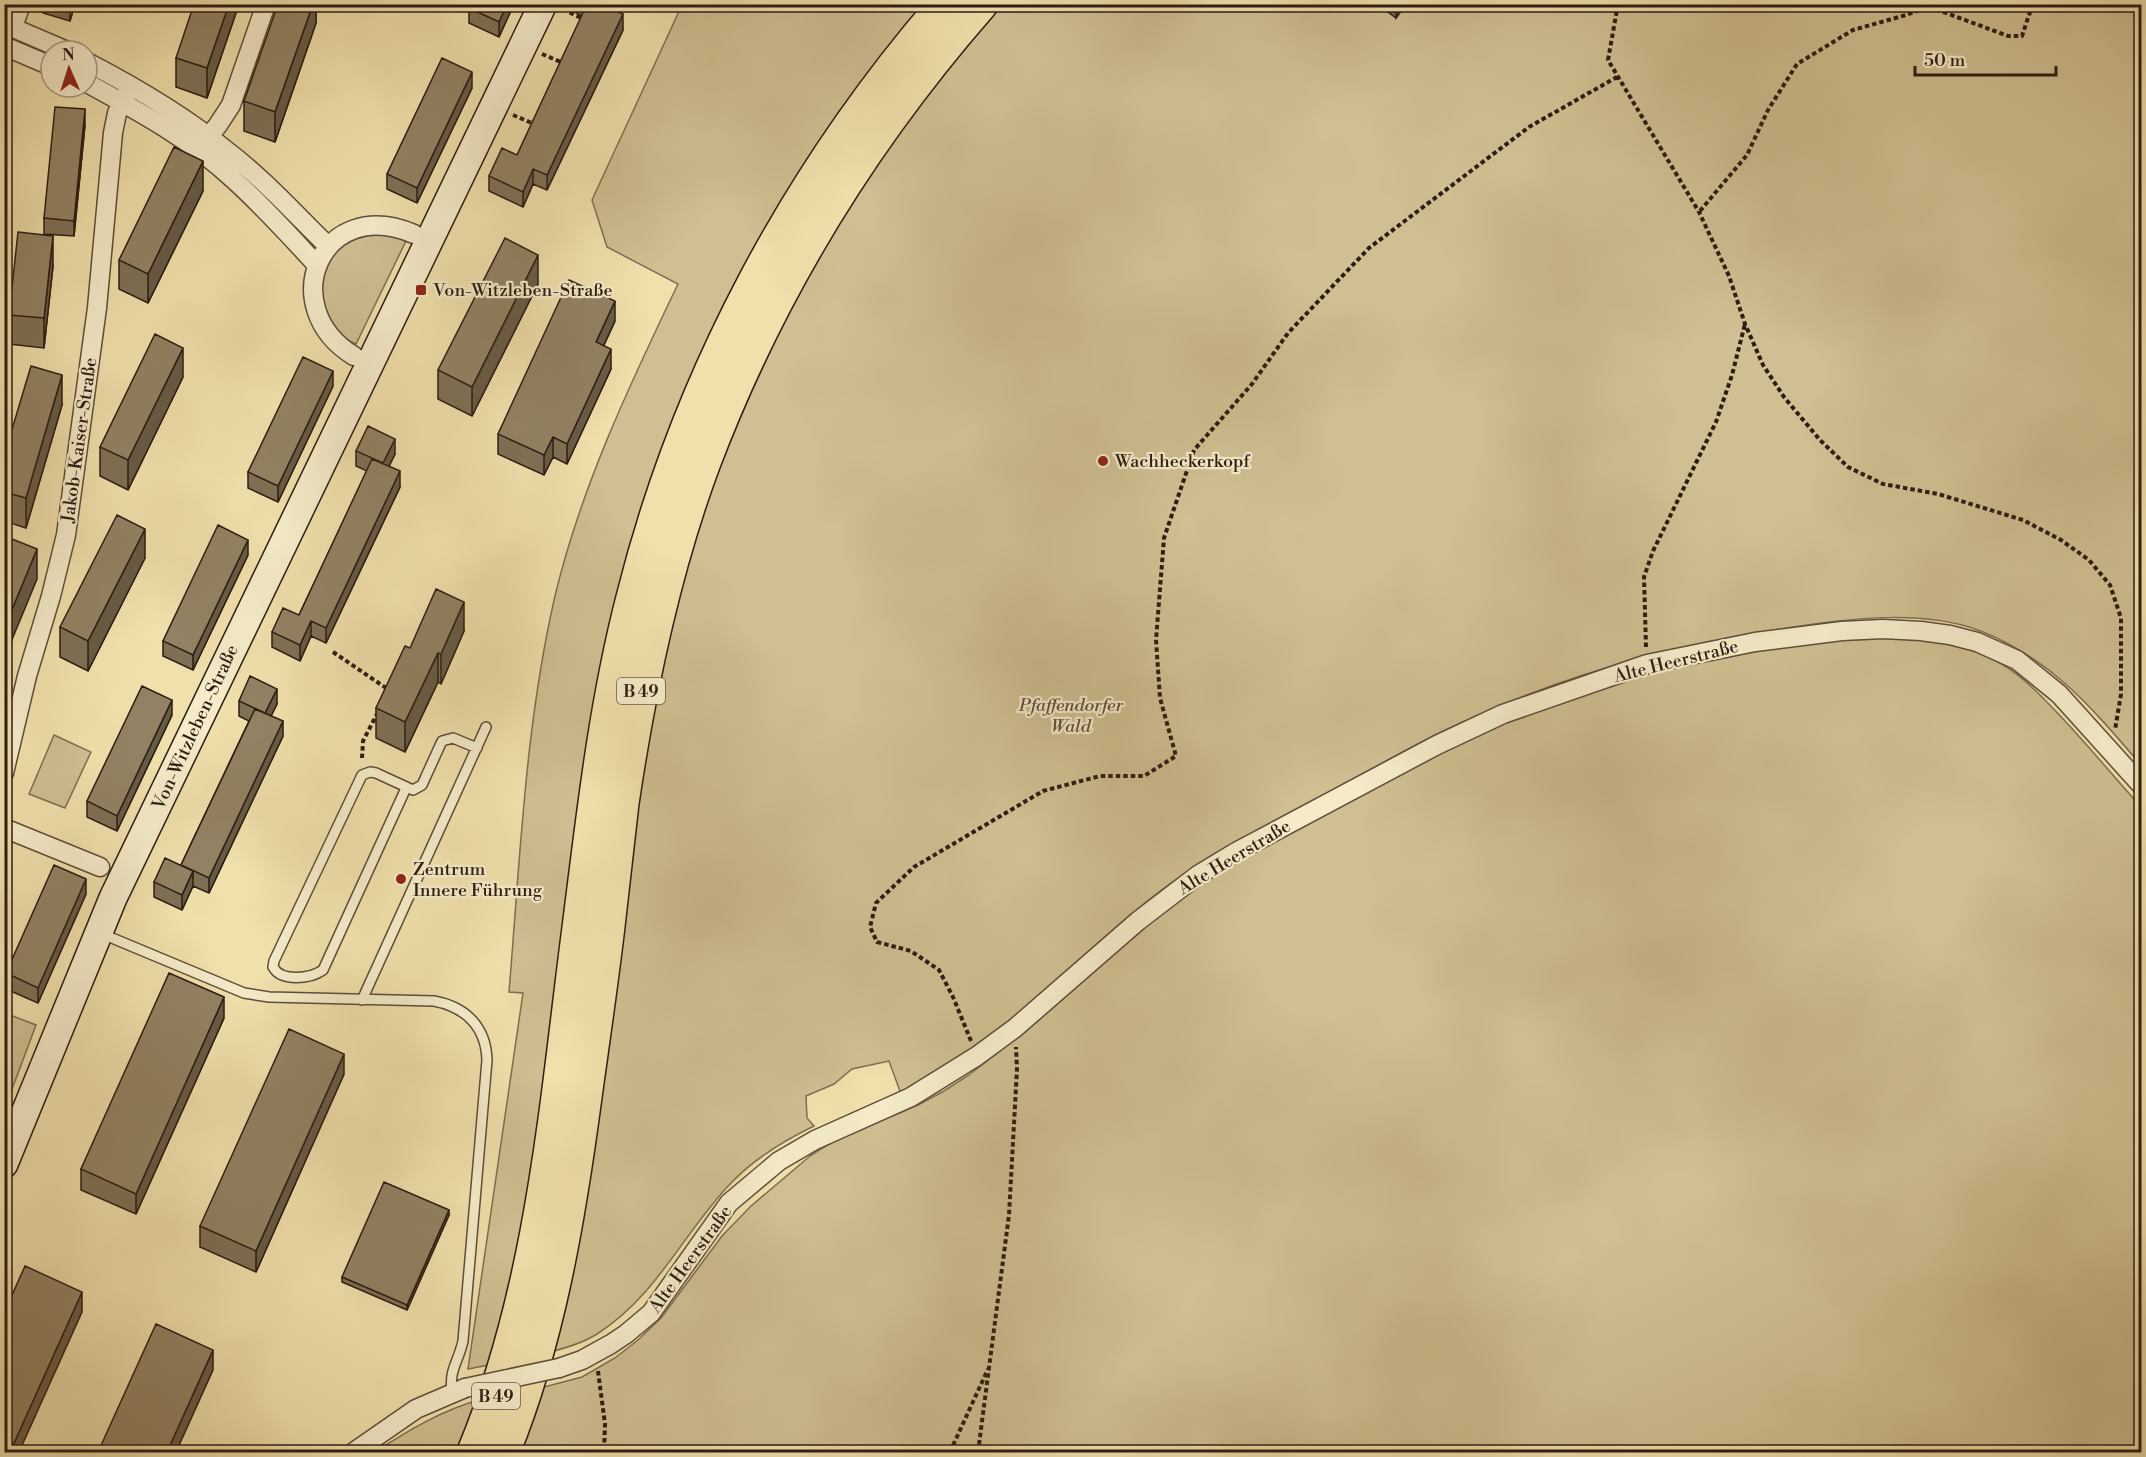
<svg xmlns="http://www.w3.org/2000/svg" width="2146" height="1457" viewBox="0 0 2146 1457" font-family="'Libre Bodoni',serif">
  <style>
    .green { fill: #cfbf92; stroke: #7e6e52; stroke-width: 1.5 }
    .lines { fill: none; stroke-linecap: round; stroke-linejoin: round }
    .lane-casing { stroke: #5d4e39; stroke-width: 12 }
    .street-casing { stroke: #5d4e39; stroke-width: 21 }
    .secondary-casing { stroke: #2c1d13; stroke-width: 30 }
    .highway-casing { stroke: #2c1d13; stroke-width: 36 }
    .path { stroke: #2c1d13; stroke-width: 4; stroke-dasharray: 4.5 3; stroke-linecap: butt }
    .lane { stroke: #f5ebc9; stroke-width: 9 }
    .street { stroke: #f5ebc9; stroke-width: 18 }
    .secondary { stroke: #f5ebc9; stroke-width: 27 }
    .highway { stroke: #f0e0ac; stroke-width: 33 }
    .street-bridge-casing { stroke: #5d4e39; stroke-width: 21; stroke-linecap: butt }
    .street-bridge { stroke: #f5ebc9; stroke-width: 18 }
    .wall { fill: #7e7055; stroke: #2c1d13; stroke-width: 1.5 }
    .shaded-wall { fill: #665b45; stroke: #2c1d13; stroke-width: 1.5 }
    .building { fill: #928263; stroke: #2c1d13; stroke-width: 1.5 }
    .poi-dot { fill: #8f2418; stroke: #f5ebc9; stroke-width: 2 }
    .labels { text-anchor: middle; stroke-width: 4.5; stroke-linejoin: round; paint-order: stroke }
    .shield { fill: #f5ebc9; stroke: #685b4a; stroke-width: 1.5 }
    .shield-label { font-size: 16px; font-weight: bold; fill: #2c1d13 }
    .poi-label { font-size: 18px; fill: #2c1d13; stroke: #f5ebc9; text-anchor: start }
    .street-label { font-size: 18px; fill: #2c1d13; stroke: #f5ebc9 }
    .park-label { font-size: 18px; font-style: italic; fill: #5d4e39; stroke: #f5ebc9 }
  </style>
  <rect width="100%" height="100%" fill="#f0e0ac"/>
  <filter id="stains"><feTurbulence type="fractalNoise" baseFrequency=".00333" numOctaves="4"/><feColorMatrix values="0 0 0 0 .2 0 0 0 0 .09 0 0 0 0 .02 0 0 0 .5 -.17"/></filter>
  <radialGradient id="worn" r=".72"><stop offset=".6" stop-color="#630" stop-opacity="0"/><stop offset="1" stop-color="#630" stop-opacity=".3"/></radialGradient>
  <path class="green" d="M682,5H933L749,267L493,1364L468,1369L523,993L509,992C520,860 525,726 555,596C581,487 630,384 678,284L607,247L592,200Z
    M987,5H2141V765C2092,708 2051,658 1978,630C1923,610 1850,618 1794,627C1671,645 1551,678 1439,733C1401,752 1363,774 1326,794C1274,822 1219,849 1171,883C1113,925 1063,978 1008,1023C975,1051 938,1072 901,1094L889,1061L852,1069L834,1084L806,1096L807,1118L814,1126C783,1141 755,1158 731,1183C683,1233 657,1296 597,1334C583,1343 566,1348 550,1352L631,809L685,553L792,280Z
    M375,234L392,235L406,241L356,344C322,331 311,281 334,253C345,240 360,237 375,234Z
    M1843,638C1891,637 1943,637 1988,657C2020,671 2041,696 2065,721C2091,749 2116,779 2141,807V1452H518L540,1388L582,1377L615,1358L638,1340L661,1318L722,1236L751,1206L810,1156L832,1142L918,1105L944,1091L969,1075L1034,1024L1177,899L1242,856L1447,748L1509,719L1651,669L1751,651Z
    M54,735L91,752L65,808L29,794Z
    M5,1013L36,1025L5,1108Z
    M482,1399L460,1452H375C409,1430 442,1410 482,1399Z"/>
  <g class="lines">
    <defs>
      <path id="lane" d="M406,788L323,970C310,979 281,982 273,967L274,961L362,775L370,772L376,773L413,790L422,785L442,741L453,738L477,748
        M100,933L244,993L269,997L434,1001C466,1007 486,1027 487,1060L463,1341C458,1363 449,1369 452,1392
        M362,1000L486,727"/>
      <path id="street" d="M4,24L67,51
        M13,27L21,4
        M4,46L51,66
        M87,62C135,87 185,116 227,151C264,179 295,214 328,246
        M87,83C138,111 190,139 233,179C262,205 289,235 316,264
        M201,146L218,125L231,105L266,4
        M354,356C274,307 321,194 414,234
        M4,773L27,676L51,596L66,535L97,308L113,133L117,113L131,86
        M4,828L100,867
        M559,1368L582,1360L611,1344L626,1334L651,1313L729,1203L779,1161L815,1140L911,1097L977,1056L1015,1028L1138,921L1198,875L1236,852L1437,745L1503,714L1647,664L1755,642L1842,631L1883,629L1921,631L1950,635L1977,642L2017,660L2059,694L2142,786
        M354,1452L416,1409L465,1388"/>
      <path id="secondary" d="M4,1164L113,898L543,4"/>
      <path id="highway" d="M474,1452C543,1286 556,1105 579,928C593,818 605,706 633,598C688,378 797,175 945,4
        M503,1452C548,1341 568,1222 584,1104C592,1045 601,986 608,926C613,885 617,844 622,803C639,688 663,571 704,462C768,293 862,140 981,4"/>
    </defs>
    <use href="#lane" class="lane-casing"/>
    <use href="#street" class="street-casing"/>
    <use href="#secondary" class="secondary-casing"/>
    <use href="#highway" class="highway-casing"/>
    <path class="path" d="M1618,4L1608,60L1699,212L1729,276L1745,324L1763,365L1784,397L1820,440L1848,467L1883,484L1938,494L2023,520L2061,540L2089,560L2110,585L2121,618V694L2115,730
      M1922,4L2008,36H2022L2030,12L2036,4
      M563,9L583,19
      M542,54L563,63
      M513,115L534,124
      M1700,211L1747,155L1768,110L1797,64L1853,30L1906,15L1927,7
      M1646,647L1644,577L1653,551L1716,422L1732,375L1745,324
      M333,652L389,690
      M362,758L363,741L377,714
      M971,1041L953,997L939,970L911,951L877,942L870,927L876,903L914,867L1043,791L1100,776H1144L1176,756L1160,698L1156,640L1164,538L1194,450L1252,384L1288,333L1369,248L1529,127L1617,77
      M598,1371L605,1424L604,1452
      M950,1452L988,1369
      M978,1452L1009,1215L1017,1069L1016,1047"/>
    <use href="#lane" class="lane"/>
    <use href="#street" class="street"/>
    <use href="#secondary" class="secondary"/>
    <use href="#highway" class="highway"/>
    <defs>
      <path id="street-bridge" d="M465,1388L559,1368"/>
    </defs>
    <use href="#street-bridge" class="street-bridge-casing"/>
    <use href="#street-bridge" class="street-bridge"/>
  </g>
  <path class="wall" d="M43,4H75L70,21L43,13Z
    M239,4L207,98L176,87V58Z
    M316,4V23L275,142L244,131V101Z
    M470,4H514L499,37L469,23V8Z
    M576,4H617L614,11L623,30L547,190L533,184L523,207L489,191V176L517,155L582,16L576,13Z
    M1377,4H1406L1396,18Z
    M472,88L417,203L387,189V174Z
    M85,125L74,236L44,234V218Z
    M203,191L148,303L119,289V260Z
    M53,266L44,348L9,344V315Z
    M538,284L472,416L438,399V370Z
    M615,321L604,345L611,369L567,464L553,457L544,475L498,454V434Z
    M183,377L128,490L100,476V447Z
    M333,386L278,502L248,488V472Z
    M62,405L26,528L4,521V456Z
    M356,451L395,454L389,466L400,487L326,643L311,636L300,661L272,647V632L299,615L367,471L356,466Z
    M248,555L193,670L163,656V641Z
    M145,558L88,671L60,657V627Z
    M464,631L441,684L438,682L405,752L376,738V708L410,648Z
    M239,701L277,704L271,716L283,736L209,893L193,886L182,910L154,897V882L181,865L249,721L239,716Z
    M172,715L117,831L87,817V801Z
    M86,894L38,1003L6,989V973Z
    M224,1018L136,1214L81,1190V1169Z
    M344,1074L256,1272L200,1247V1226Z
    M449,1215L407,1310L342,1282V1277Z"/>
  <path class="shaded-wall" d="M70,4H75L70,21Z
    M229,4H239L207,98V68Z
    M313,4H316V23L275,142V112Z
    M507,4H514L499,37V22Z
    M610,4H617L609,23V8Z
    M1399,4H1406L1396,18V8Z
    M623,14V30L547,190V175Z
    M472,72V88L417,203V188Z
    M85,109V125L74,236V221Z
    M203,161V191L148,303V274Z
    M533,169V184L523,207V192Z
    M53,236V266L44,348V318Z
    M538,255V284L472,416V387Z
    M615,301V321L596,362V342Z
    M183,348V377L128,490V460Z
    M611,349V369L567,464V444Z
    M333,371V386L278,502V486Z
    M62,375V405L26,528V498Z
    M553,437V457L544,475V455Z
    M395,439V454L383,479V463Z
    M400,471V487L326,643V628Z
    M145,529V558L88,671V641Z
    M248,540V555L193,670V655Z
    M37,549V579L4,659V629Z
    M464,602V631L441,684V654Z
    M311,621V636L300,661V645Z
    M438,653V682L405,752V722Z
    M277,689V704L265,728V713Z
    M172,700V715L117,831V816Z
    M283,721V736L209,893V878Z
    M193,871V886L182,910V895Z
    M86,879V894L38,1003V988Z
    M224,997V1018L136,1214V1194Z
    M344,1054V1074L256,1272V1251Z
    M449,1210V1215L407,1310V1305Z
    M82,1292V1312L19,1452H10Z
    M213,1350V1370L176,1452H167Z"/>
  <path class="building" d="M194,4H229L207,68L176,58Z
    M278,4H313L275,112L244,101Z
    M470,4H507L499,22L469,8Z
    M587,4H610L609,8L623,14L547,175L533,169L523,192L489,176L502,148L517,155Z
    M1391,4H1399L1396,8Z
    M442,58L472,72L417,188L387,174Z
    M55,107L85,109L74,221L44,218Z
    M174,147L203,161L148,274L119,260Z
    M18,232L53,236L44,318L9,315Z
    M505,238L538,255L472,387L438,370Z
    M569,280L615,301L596,342L611,349L567,444L553,437L544,455L498,434Z
    M155,334L183,348L128,460L100,447Z
    M303,357L333,371L278,486L248,472Z
    M31,366L62,375L26,498L4,492V456Z
    M368,426L395,439L383,463L356,451Z
    M372,459L400,471L326,628L311,621L300,645L272,632L283,608L299,615Z
    M117,515L145,529L88,641L60,627Z
    M218,525L248,540L193,655L163,641Z
    M7,537L37,549L4,629V542Z
    M436,589L464,602L441,654L438,653L405,722L376,708L405,646L410,648Z
    M250,676L277,689L265,713L239,701Z
    M142,686L172,700L117,816L87,801Z
    M255,709L283,721L209,878L181,865Z
    M165,858L193,871L182,895L154,882Z
    M54,865L86,879L38,988L6,973Z
    M169,973L224,997L136,1194L81,1169Z
    M289,1029L344,1054L256,1251L200,1226Z
    M384,1182L449,1210L407,1305L342,1277Z
    M25,1266L82,1292L10,1452H4V1313Z
    M156,1324L213,1350L167,1452H98Z"/>
  <g class="poi-dot">
    <rect x="415" y="284" width="12" height="12" rx="3"/>
    <circle cx="1103" cy="461" r="6"/>
    <circle cx="401" cy="879" r="6"/>
  </g>
  <g class="labels">
    <g class="shield">
      <rect x="617" y="678" width="48" height="26" rx="4.5"/>
      <rect x="472" y="1383" width="48" height="26" rx="4.5"/>
    </g>
    <g class="shield-label">
      <text x="641" y="697">B 49</text>
      <text x="496" y="1402">B 49</text>
    </g>
    <g class="poi-label">
      <text x="433" y="296">Von-Witzleben-Straße</text>
      <text x="1115" y="467">Wachheckerkopf</text>
      <text x="413" y="875">Zentrum<tspan x="413" dy="21">Innere Führung</tspan></text>
    </g>
    <g class="street-label">
      <text transform="translate(79 440) rotate(-82)" y="6">Jakob-Kaiser-Straße</text>
      <text transform="translate(1676 661) rotate(-14)" y="6">Alte Heerstraße</text>
      <text transform="translate(195 727) rotate(-65)" y="6">Von-Witzleben-Straße</text>
      <text transform="translate(1234 857) rotate(-31)" y="6">Alte Heerstraße</text>
      <text transform="translate(690 1259) rotate(-54)" y="6">Alte Heerstraße</text>
    </g>
    <g class="park-label">
      <text x="1071" y="711">Pfaffendorfer<tspan x="1071" dy="21">Wald</tspan></text>
    </g>
  </g>
  <rect width="2146" height="1457" fill="none" stroke="#f0e0ac" stroke-width="24"/>
  <rect x="6" y="6" width="2134" height="1445" fill="none" stroke="#2c1d13" stroke-width="3"/>
  <rect x="12" y="12" width="2122" height="1433" fill="none" stroke="#2c1d13" stroke-width="1.5"/>
  <g transform="translate(69 69) rotate(357)"><circle r="28" fill="#f5ebc9" stroke="#a59980" stroke-width="1.5"/>
  <path d="M0-4.5L10 22L0 15L-10 22Z" fill="#8f2418"/>
  <text y="-9" font-size="16" font-weight="bold" text-anchor="middle" fill="#2c1d13">N</text>
  </g>
  <path d="M1915 66v9h141v-9" fill="none" stroke="#2c1d13" stroke-width="3"/>
  <text x="1924" y="66" font-size="18" fill="#2c1d13" stroke="#f5ebc9" stroke-width="4.5" paint-order="stroke">50 m</text>
  <rect width="100%" height="100%" filter="url(#stains)"/>
  <rect width="100%" height="100%" fill="url(#worn)"/>
</svg>
